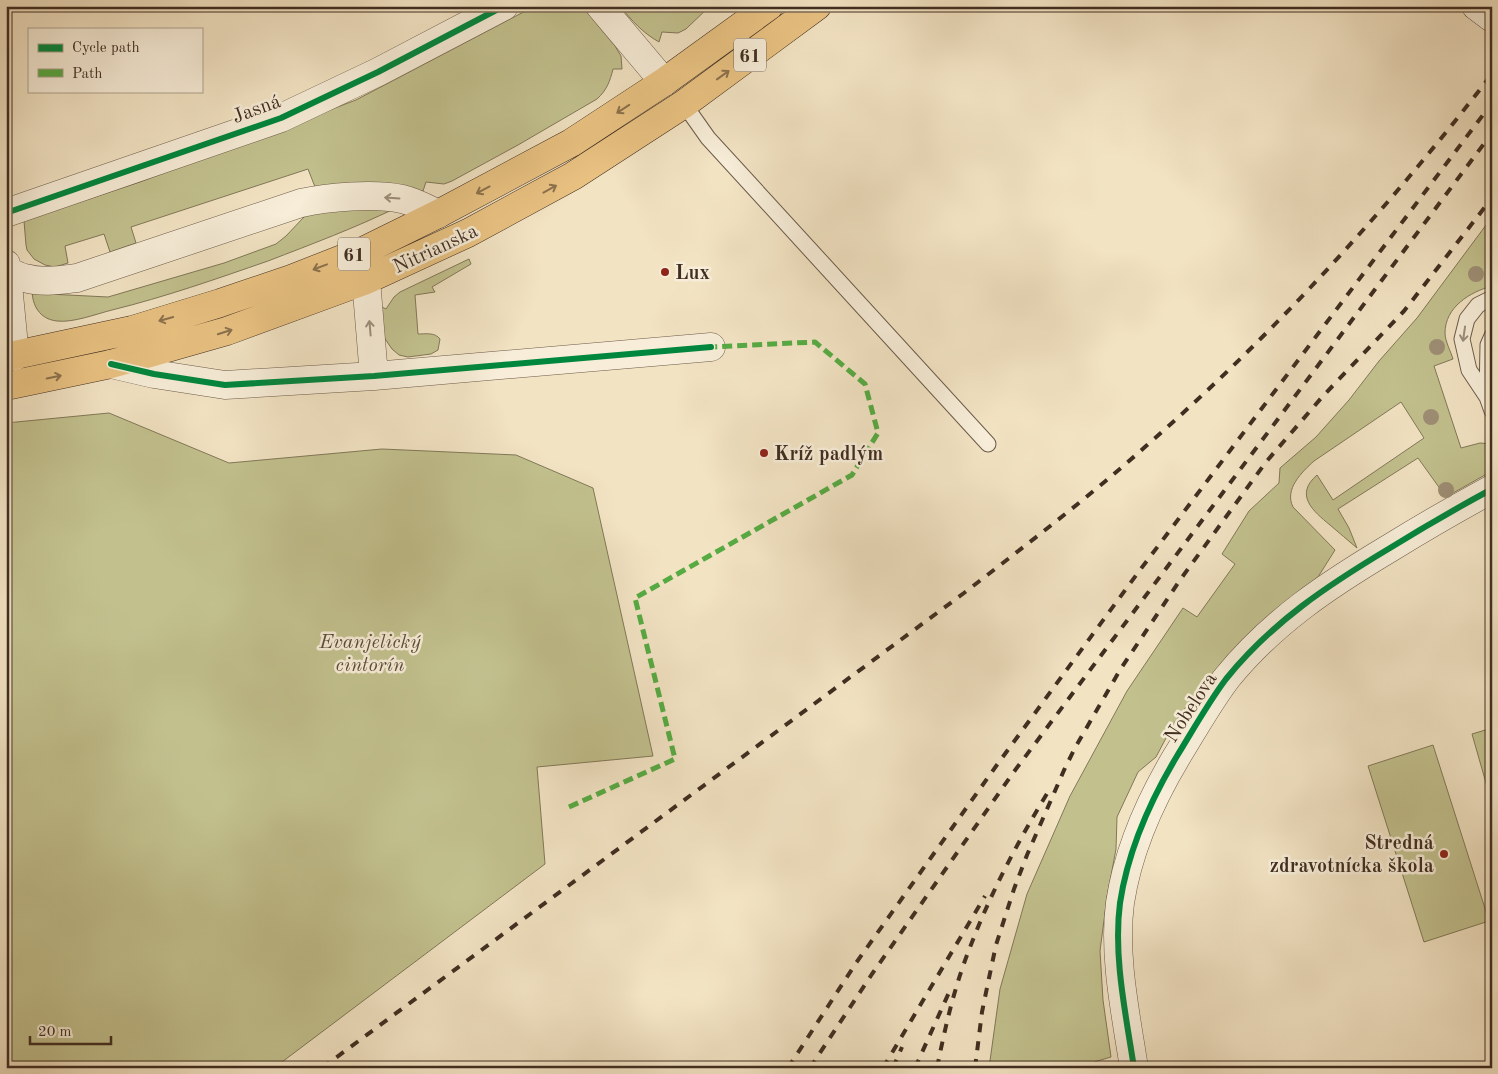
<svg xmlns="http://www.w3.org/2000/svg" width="1498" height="1074" viewBox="0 0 1498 1074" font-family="'Old Standard TT',serif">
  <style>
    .green { fill: #c2c18e; stroke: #817858 }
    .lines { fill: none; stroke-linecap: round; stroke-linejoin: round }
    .lane-casing { stroke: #6c5b4a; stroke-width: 17 }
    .street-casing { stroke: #6c5b4a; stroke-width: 29 }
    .secondary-casing { stroke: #402e21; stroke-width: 29 }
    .primary-casing { stroke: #402e21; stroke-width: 29 }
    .lane { stroke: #f7edd8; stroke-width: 15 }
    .street { stroke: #f7edd8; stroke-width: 28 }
    .secondary { stroke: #f7edd8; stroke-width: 28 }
    .primary { stroke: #e9c282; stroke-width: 28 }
    .rail { stroke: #402e21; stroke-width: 4; stroke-dasharray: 9 9; stroke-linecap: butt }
    .quiet { stroke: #56ab43; stroke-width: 5; stroke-dasharray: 10 5; stroke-linecap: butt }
    .cycleway-casing { stroke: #f7edd8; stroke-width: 9 }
    .cycleway { stroke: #00873e; stroke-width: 6 }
    .tree { fill: #9e8f76 }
    .oneway { stroke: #8c714d }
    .oneway2 { stroke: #9c8e7c }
    .poi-dot { fill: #8f2418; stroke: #f7edd8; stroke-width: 2 }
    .labels { text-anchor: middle; stroke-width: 5; stroke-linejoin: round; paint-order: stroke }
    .shield { fill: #f7edd8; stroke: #776758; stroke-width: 1 }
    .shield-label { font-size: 19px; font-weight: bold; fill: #402e21 }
    .street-label { font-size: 20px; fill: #402e21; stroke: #f7edd8 }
    .poi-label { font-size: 20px; font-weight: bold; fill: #402e21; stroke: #f7edd8; text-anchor: start }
    .park-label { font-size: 20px; font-style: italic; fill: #5a4b37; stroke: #f7edd8 }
  </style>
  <rect width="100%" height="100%" fill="#f2e3c3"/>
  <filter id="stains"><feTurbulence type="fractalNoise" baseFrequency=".004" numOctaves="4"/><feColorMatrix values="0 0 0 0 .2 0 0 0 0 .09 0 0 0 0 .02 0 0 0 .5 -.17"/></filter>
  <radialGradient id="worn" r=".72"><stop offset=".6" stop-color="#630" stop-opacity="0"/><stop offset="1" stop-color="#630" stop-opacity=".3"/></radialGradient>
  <path class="green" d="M535,6H582L615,46L621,56L622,69H613C610,81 607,90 597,99L518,145L452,181L444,184L426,182L423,191L315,187L308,169L131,227L136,243L110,252L104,234L65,246L68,263L55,267L45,265L34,259L27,250L26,245L24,221L31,218L140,182L356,100Z
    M620,6H710L686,29L678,33L662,32L659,42C643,33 632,21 620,6Z
    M398,207C355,228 312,244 268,261C216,279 165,297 112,310C96,314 73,323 57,321C39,319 32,305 32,289L48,294L108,297L224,263L276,244L286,236L304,217L319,210Z
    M1492,217V286C1470,292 1445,307 1445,333C1445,341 1451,352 1453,359L1434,366L1461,448L1480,443L1492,444V471L1446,497L1418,458L1338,509L1349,528L1357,548C1348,540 1339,533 1330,525C1313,511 1294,495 1317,475L1333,500L1424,438L1401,402L1314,461C1302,472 1284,489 1293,507L1335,550L1318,577L1274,612L1208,678L1174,723L1156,757L1138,772L1117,817L1116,849L1107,897L1100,951L1103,1000L1111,1057L1094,1062L1095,1068H989L1000,989L1027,894L1070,796L1127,691L1183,608L1197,617L1235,564L1222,554L1249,511L1279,483L1280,468L1316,437L1349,400L1379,361L1417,318Z
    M469,259L471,264L432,287L435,292L415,295L418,334C425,334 435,332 440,339L438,350L431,354L408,357L399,355L392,349L381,333L380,306L386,309L394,297L400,292Z
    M109,413L229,463L382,449L516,455L593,488L653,756L537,767L545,864L274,1068H6V423Z
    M1492,728V804L1472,734Z
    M1433,745L1489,921L1424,942L1368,766Z"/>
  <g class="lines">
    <defs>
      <path id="lane" d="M684,104L708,138L988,444
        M1492,298L1478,305L1467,319L1462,339L1469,370L1487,397L1492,411
        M1487,397L1488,345L1492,336"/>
      <path id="street" d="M600,6L664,82
        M6,213L281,118L378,72L504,6
        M6,264L15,356
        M7,271C13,273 19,277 25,278C42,283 60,280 77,278L301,203C328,197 375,193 402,199C415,202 426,208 438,214
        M366,280L374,376
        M111,364L154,374L225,385L374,376L711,347
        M1134,1068C1126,1015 1113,956 1120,903C1128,850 1150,801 1177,756C1193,730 1208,703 1226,679C1272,622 1328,585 1390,548C1424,527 1457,508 1492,489"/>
      <path id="secondary" d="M1476,6L1492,18"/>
      <path id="primary" d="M6,357L132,330L220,303L291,279L365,250L438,214L571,143L664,82L769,6
        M6,386L111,364L227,331L366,280L468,233L573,176L684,104L817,6"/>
    </defs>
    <use href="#lane" class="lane-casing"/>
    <use href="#street" class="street-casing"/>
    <use href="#secondary" class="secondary-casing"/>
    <use href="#primary" class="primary-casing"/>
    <use href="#lane" class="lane"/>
    <use href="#street" class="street"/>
    <use href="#secondary" class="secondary"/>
    <use href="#primary" class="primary"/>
    <path class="rail" d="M322,1068L964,593C1026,545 1088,498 1146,446C1274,334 1388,209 1492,74
      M788,1068L856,963L999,762L1137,574L1492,103
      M810,1068L872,974L1013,773L1492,133
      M883,1068L985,896
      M893,1068L902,1047
      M915,1068L951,988
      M937,1068C945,1028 954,988 969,950C990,894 1017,843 1048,792
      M975,1068L982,1012L989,978L996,945L1014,889L1027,855L1065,768L1076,746L1120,670L1180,580L1266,462L1323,396L1404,311L1492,198"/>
    <path class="quiet" d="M569,807L675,759L635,598L852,475L878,433L865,384L815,342L711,347"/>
    <defs>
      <path id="cycleway" d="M6,213L281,118L378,72L504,6
        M111,364L154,374L225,385L374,376L711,347
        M1134,1068C1126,1015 1113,956 1120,903C1128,850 1150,801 1177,756C1193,730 1208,703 1226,679C1272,622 1328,585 1390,548C1424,527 1457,508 1492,489"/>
    </defs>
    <use href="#cycleway" class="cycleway-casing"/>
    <use href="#cycleway" class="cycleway"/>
  </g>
  <g class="tree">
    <circle cx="1476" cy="274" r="8"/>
    <circle cx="1437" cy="347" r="8"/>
    <circle cx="1431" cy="417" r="8"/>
    <circle cx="1446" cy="490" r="8"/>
  </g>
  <defs><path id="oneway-shaft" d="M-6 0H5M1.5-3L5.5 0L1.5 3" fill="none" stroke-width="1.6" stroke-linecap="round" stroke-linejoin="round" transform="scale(1.25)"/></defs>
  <g class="oneway">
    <use href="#oneway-shaft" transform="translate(723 75) rotate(-36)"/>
    <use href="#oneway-shaft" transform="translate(623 109) rotate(147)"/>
    <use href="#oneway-shaft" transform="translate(550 189) rotate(-29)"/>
    <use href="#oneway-shaft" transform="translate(483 190) rotate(152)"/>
    <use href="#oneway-shaft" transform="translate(320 267) rotate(159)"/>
    <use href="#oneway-shaft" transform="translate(166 319) rotate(164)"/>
    <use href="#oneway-shaft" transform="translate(225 332) rotate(-18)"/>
    <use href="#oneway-shaft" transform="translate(54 377) rotate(-12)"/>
  </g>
  <g class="oneway2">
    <use href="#oneway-shaft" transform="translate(392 198) rotate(-176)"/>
    <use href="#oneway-shaft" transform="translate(370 328) rotate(-95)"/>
    <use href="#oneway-shaft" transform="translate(1464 334) rotate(98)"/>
  </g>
  <g class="poi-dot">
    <circle cx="665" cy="272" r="5"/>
    <circle cx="764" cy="453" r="5"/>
    <circle cx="1444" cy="854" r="5"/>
  </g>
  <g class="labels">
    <g class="shield">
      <rect x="734" y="38.5" width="32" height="33" rx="4"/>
      <rect x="338" y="237.5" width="32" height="33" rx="4"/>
    </g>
    <g class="shield-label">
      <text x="750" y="62">61</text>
      <text x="354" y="261">61</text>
    </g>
    <g class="street-label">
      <text transform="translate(256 108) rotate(-20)" y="7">Jasná</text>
      <text transform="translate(435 248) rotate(-25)" y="7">Nitrianska</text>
      <text transform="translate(1190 707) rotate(-57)" y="7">Nobelova</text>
    </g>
    <g class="poi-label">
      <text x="675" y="279">Lux</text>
      <text x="774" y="460">Kríž padlým</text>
      <text x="1434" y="849" text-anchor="end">Stredná<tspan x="1434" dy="23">zdravotnícka škola</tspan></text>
    </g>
    <g class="park-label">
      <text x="370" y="648">Evanjelický<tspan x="370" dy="23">cintorín</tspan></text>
    </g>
  </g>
  <rect width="1498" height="1074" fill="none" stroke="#f2e3c3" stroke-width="25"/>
  <rect x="8" y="8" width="1483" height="1059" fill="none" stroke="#402e21" stroke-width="2.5"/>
  <rect x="12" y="12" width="1473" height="1049" fill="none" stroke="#402e21"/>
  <rect x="28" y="28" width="175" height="65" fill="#f7edd8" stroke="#aea18f"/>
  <rect x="38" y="44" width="25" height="8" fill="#00873e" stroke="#aea18f"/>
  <text x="72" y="52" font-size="15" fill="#402e21">Cycle path</text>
  <rect x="38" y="69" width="25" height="8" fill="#56ab43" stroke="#aea18f"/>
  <text x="72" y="78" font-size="15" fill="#402e21">Path</text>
  <path d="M30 1036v8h81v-8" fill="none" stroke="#402e21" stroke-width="2.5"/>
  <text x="38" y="1036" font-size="15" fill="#402e21" stroke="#f7edd8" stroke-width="4" paint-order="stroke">20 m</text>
  <rect width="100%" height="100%" filter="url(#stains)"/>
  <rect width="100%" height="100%" fill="url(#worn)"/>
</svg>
